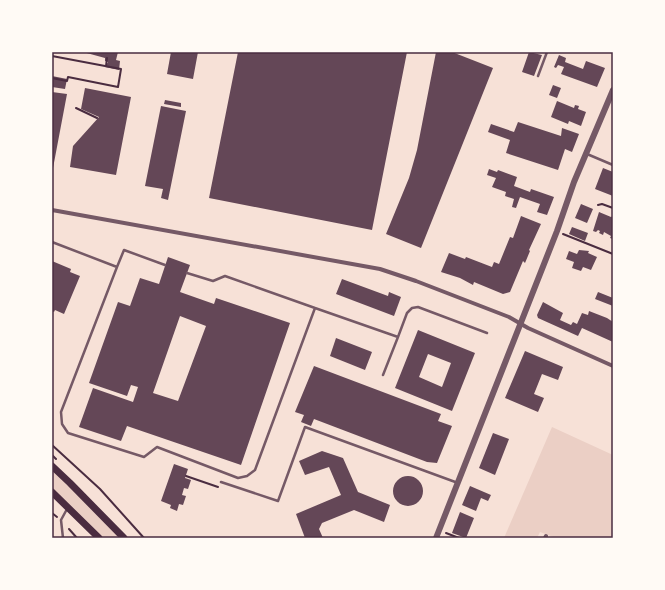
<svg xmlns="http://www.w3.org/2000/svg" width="665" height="590" viewBox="0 0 665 590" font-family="'Golos Text',sans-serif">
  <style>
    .green { fill: #ebcfc5 }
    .building { fill: #644757; fill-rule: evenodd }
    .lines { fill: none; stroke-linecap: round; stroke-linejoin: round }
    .path { stroke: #4a2c40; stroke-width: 2 }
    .service { stroke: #755966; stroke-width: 2.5 }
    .minor { stroke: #755966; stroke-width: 4 }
    .tertiary { stroke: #755966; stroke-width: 6 }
    .secondary { stroke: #4a2c40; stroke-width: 7 }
    .neatline { fill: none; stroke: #4a2c40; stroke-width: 1.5 }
  </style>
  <rect width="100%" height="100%" fill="#f7e1d7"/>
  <path class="green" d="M552,427L613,455V538H556L540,532L537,538H504Z
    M52,466L124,538H99L52,492Z"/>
  <path class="building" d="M83,52H118L116,60L120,61L119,70L105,67L108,62L105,61V58Z
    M171,52H198L193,79L167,74Z
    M238,52H407L372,230L209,198Z
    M436,52H452L493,68L421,248L386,234L409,178L417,150Z
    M529,52L542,55L534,76L522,72Z
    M559,55L566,58L565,62L583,69L586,61L605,68L597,87L561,74L564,67L558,65L556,68L554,67Z
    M52,76L67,79L65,89L52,87Z
    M553,85L561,88L557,98L549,95Z
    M85,88L131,97L116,175L70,167L73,146L99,117L81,109Z
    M52,92L67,94L53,168L52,167Z
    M165,100L181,103V107L164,104Z
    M557,101L574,108L575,105L579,106L578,109L586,112L581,126L569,121L568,124L551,117Z
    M161,106L186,111L168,200L161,198L163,189L145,186Z
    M518,122L561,136L562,128L579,134L572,152L565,149L558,170L506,153L510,140L488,132L491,124L514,132Z
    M603,168L613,172V196L595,189Z
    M489,169L497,172L498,170L517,177L514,186L530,192L531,189L554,197L547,215L537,212L540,204L520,197L516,208L512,207L514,199L505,196L506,192L492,187L496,178L487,175Z
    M581,204L593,209L587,223L575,218Z
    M599,212L611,217L613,216V239L610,238L611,236L604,232L603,235L599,233L600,231L598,230L596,232L593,231Z
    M521,216L541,224L529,250L530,251L525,263L523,261L510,292L503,294L474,282L473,285L460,278L441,272L449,253L465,259L466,257L492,267L494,262L499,264L510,237L513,238Z
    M572,227L588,233L585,241L569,234Z
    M579,250L589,251L588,253L597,257L591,270L583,267L581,271L572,268L574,262L566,259L569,251L577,254Z
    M168,257L190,265L180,292L214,304L216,298L290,323L241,465L127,426L121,441L79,427L93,388L133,402L138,387L131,385L127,396L89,383L118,302L130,306L140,278L159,284ZM180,316L206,326L178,401L153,393Z
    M52,261L71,269L70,272L80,276L64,314L55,310L54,312L52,311Z
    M342,279L388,296L389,292L401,297L394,316L336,294Z
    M598,292L613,298V306L595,299Z
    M543,302L563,313L560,320L571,325L573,322L577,324L582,313L588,315L589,311L607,318L613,322V342L582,328L578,336L538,318L537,315Z
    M418,330L475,353L452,411L395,388ZM428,354L451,363L442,387L419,377Z
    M336,338L372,352L365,370L330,356Z
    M525,351L563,367L558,380L542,374L534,394L544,398L538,412L505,398Z
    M314,366L441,414L438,421L452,426L437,463L427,462L314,419L311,426L301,422L304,415L295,412Z
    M493,433L509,439L495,475L479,468Z
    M322,451L343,458L358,492L390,505L384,522L354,510L322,523L319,529L323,538H305L296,514L341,495L329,467L305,475L299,461Z
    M174,464L188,469L185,478L191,480L188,489L184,488L182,495L186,496L183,505L179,504L177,511L170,508L171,505L161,501Z
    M393 491a15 15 0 1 1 30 0a15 15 0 1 1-30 0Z
    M470,486L491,495L488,501L481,498L476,511L462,505Z
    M460,512L474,518L466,538L452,533Z"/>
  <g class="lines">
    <path class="path" d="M52,56L121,69L118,87L68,77L67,81L52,78
      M106,66L107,58
      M76,108L97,118
      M598,205L602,204L613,208
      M563,234L613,254
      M52,445L100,489L144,538
      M52,455L56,459
      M186,476L218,487
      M52,513L57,517
      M69,529L77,538
      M446,533L459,538"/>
    <path class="service" d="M538,76L547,52
      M587,154L613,165
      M52,242L117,267L61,412L62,424L68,433L144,457L157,447L238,478L247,476L255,470L315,308L398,337L407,313L412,308L418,307L487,333
      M117,267L124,250L165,265
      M187,273L213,281L225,276L315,308
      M383,375L398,337
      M221,482L278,501L305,427L458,483
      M63,538L61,520L67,509"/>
    <path class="minor" d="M52,210L380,269L416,281L509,317L528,328L613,366
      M545,538L546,536"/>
    <path class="tertiary" d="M436,538L557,231L574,182L613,90"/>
    <path class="secondary" d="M52,466L70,483L124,538
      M52,492L99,538"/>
  </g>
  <rect width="665" height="590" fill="none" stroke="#fffaf5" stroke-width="106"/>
  <rect x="53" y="53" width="559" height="484" class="neatline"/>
</svg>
